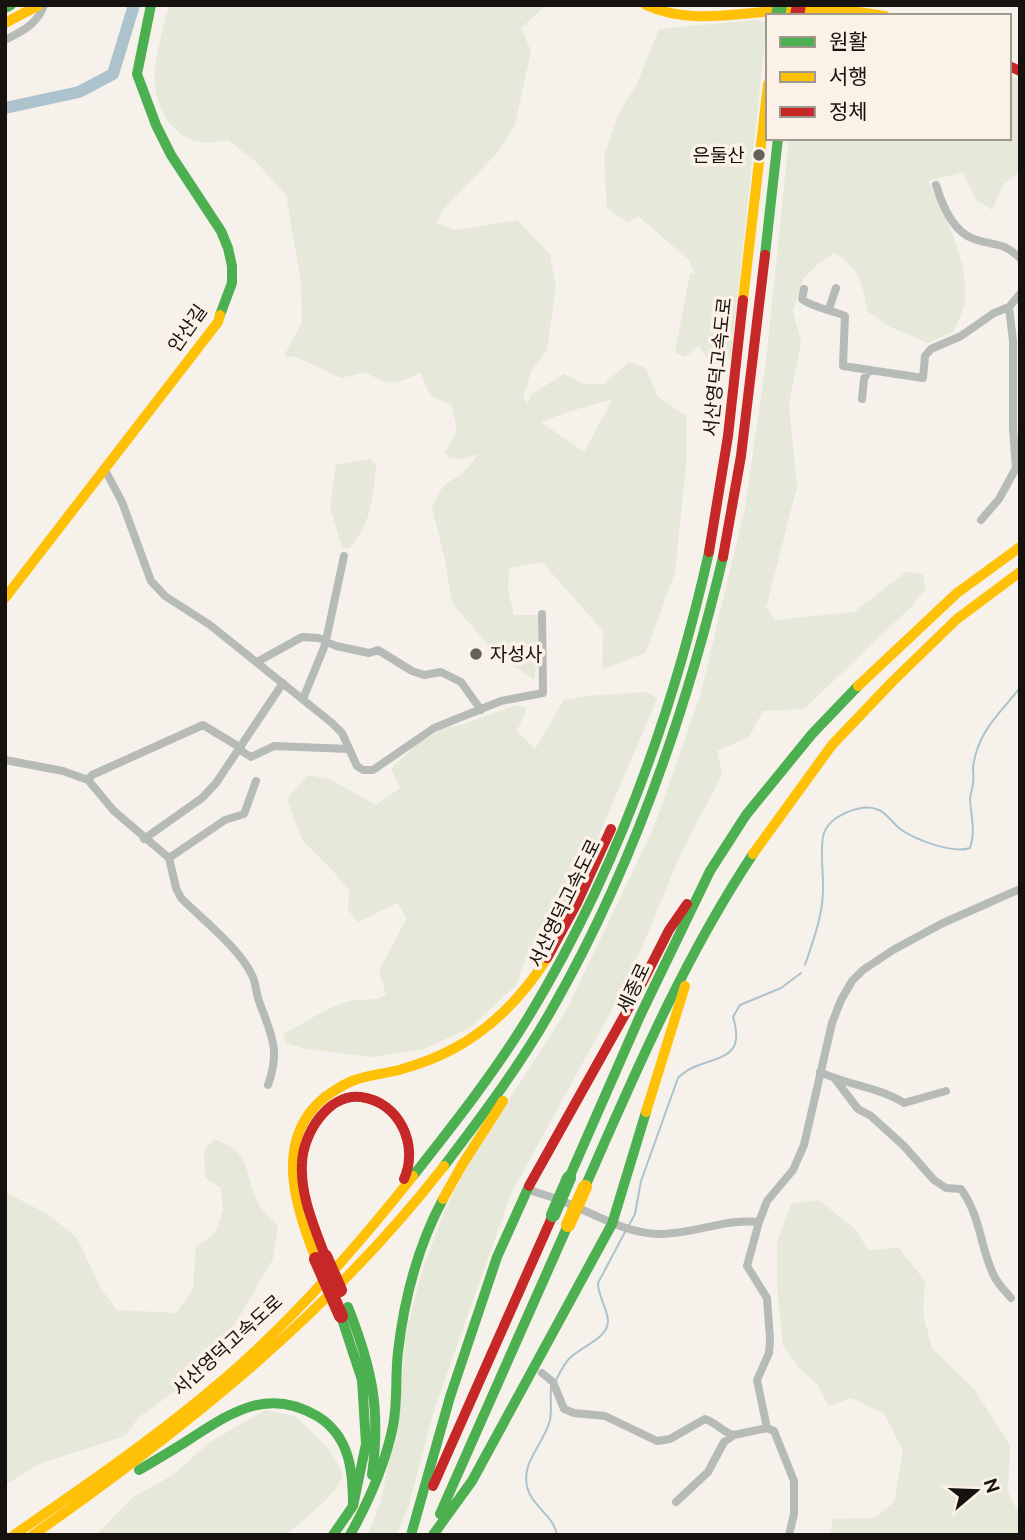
<svg xmlns="http://www.w3.org/2000/svg" width="1025" height="1540" viewBox="0 0 1025 1540" font-family="Ubuntu,'Noto Sans KR',sans-serif">
  <style>
    .green { fill: #e6e8d9; fill-rule: evenodd }
    .lines { fill: none; stroke-linecap: round; stroke-linejoin: round }
    .stream { stroke: #acc3ce; stroke-width: 2 }
    .river { stroke: #acc3ce; stroke-width: 12 }
    .street { stroke: #b7bbb7; stroke-width: 8 }
    .fast { stroke: #4caf50; stroke-width: 10 }
    .slow { stroke: #ffc107; stroke-width: 10 }
    .jam { stroke: #c62828; stroke-width: 10 }
    .fast-bridge { stroke: #4caf50; stroke-width: 14 }
    .slow-bridge { stroke: #ffc107; stroke-width: 14 }
    .jam-bridge { stroke: #c62828; stroke-width: 14 }
    .poi-dot { fill: #64605c; stroke: #fbf1e7; stroke-width: 2.5 }
    .labels { text-anchor: middle; stroke-width: 7; stroke-linejoin: round; paint-order: stroke }
    .poi-label { font-size: 19px; fill: #16120f; stroke: #fbf1e7; text-anchor: end }
    .street-label { font-size: 19px; fill: #16120f; stroke: #fbf1e7 }
  </style>
  <rect width="100%" height="100%" fill="#f6f1eb"/>
  <path class="green" d="M169,5H546L521,28L531,51L515,125L498,152L442,211L437,223L455,230L517,220L550,254L556,287L547,350L531,371L523,397L528,404L531,395L564,374L584,384H604L629,362L646,368L657,396L686,416V466L675,572L646,652L602,670L603,631L542,562L509,568L508,589L514,615H538V660L534,680L493,651L452,603L445,559L432,507L443,486L464,472L479,454L460,459L449,458L445,452L455,436L456,424L451,404C430,397 427,394 421,372C398,384 388,387 366,372L341,378L296,357L284,356L302,322L301,283L286,195L256,162L228,140C219,141 209,144 200,142C175,139 158,111 155,87C152,68 164,24 169,5ZM612,400L584,452L541,422C564,413 587,405 612,400Z
    M756,20L767,23L731,357L713,366L699,346L685,357L675,352L690,274L695,273L688,259L638,216L628,223L607,208L604,157L619,112L636,86L659,29Z
    M1009,77L1020,80V171L1004,184L992,210L976,200L963,172L928,181C946,218 968,259 965,301C964,311 957,322 954,331L928,343L890,327L867,311C863,285 859,266 834,253L818,264L803,279L793,311L801,342L789,405L797,487L766,608L776,620L854,612L906,572L923,574L925,589L914,604L804,709L763,711L749,737L717,751L722,775L680,855L646,938L615,1004L511,1194L435,1407L408,1508L396,1535H368L381,1501L400,1405L406,1332L422,1271L444,1212L470,1160L566,1011L654,827L700,696L745,508L766,362L789,138H1009Z
    M370,459L376,465C373,496 372,523 349,548H342L330,507L336,465Z
    M647,692L657,699L573,896L529,950L516,985L470,1028L424,1049L373,1057L306,1049L286,1043L283,1034C304,1023 326,1008 349,1001C362,998 375,1003 386,994L379,971L407,918L397,903L358,922L348,910L349,891L333,871L302,840L287,799L308,775L332,780L376,805L400,788L391,769L416,745L442,729L464,724L516,705L527,708L517,731L535,749L564,700L586,696Z
    M214,1139C255,1153 243,1175 259,1205C263,1212 272,1219 278,1226L273,1259L211,1365L138,1418L125,1436L39,1464L5,1485V1192L49,1215L77,1238L101,1289L117,1310L176,1313L193,1290L196,1247L216,1232L223,1209L221,1188L205,1177L204,1151Z
    M819,1200L854,1228L869,1251L898,1247L925,1281L923,1314L932,1348L974,1389L1010,1445L1008,1492L1020,1516V1535H830L833,1519L875,1518L894,1502L903,1451L884,1413L851,1398L829,1406L817,1384L800,1369L783,1346L777,1287V1243L791,1204Z
    M265,1410L295,1416L329,1449L343,1474C338,1495 302,1520 286,1535H96L133,1497L173,1475L210,1442Z"/>
  <g class="lines">
    <path class="stream" d="M805,965C813,941 822,918 823,892C824,876 819,848 824,833C830,816 862,802 879,810C886,813 893,823 899,828C913,839 952,854 970,848C976,831 971,817 970,799C970,794 973,789 973,783C974,778 973,772 973,767C978,731 999,714 1020,688
      M629,1225L635,1214L641,1181L678,1078C703,1052 749,1069 733,1017L740,1005L781,988L801,973
      M556,1380C560,1373 563,1366 568,1360C577,1348 607,1340 608,1322C608,1309 598,1297 598,1283L626,1230
      M551,1387C550,1398 552,1410 550,1420C544,1445 519,1463 528,1490C534,1508 554,1516 557,1535"/>
    <path class="river" d="M5,108L79,92L113,74L134,5"/>
    <path class="street" d="M5,40C22,31 37,25 44,5
      M936,185C942,205 953,232 974,239C996,247 1000,240 1020,258
      M804,289L802,299C813,308 832,310 845,316L843,366L923,378L925,356L931,349L961,336L994,313L1009,307L1020,294
      M829,309L836,288
      M862,399L864,379L869,370
      M104,468L122,502L151,581L165,596L210,625L332,723L342,733L357,766L363,770H373L434,728L501,701L543,693L542,614
      M981,520L999,499L1016,468L1013,429V341L1009,307
      M257,662L302,637L319,638L336,646L369,653L378,650L412,671L424,675L441,672L461,682L481,710
      M303,699L325,645L344,556
      M240,750L251,757L274,746L349,749
      M5,760L63,771L88,780L114,811L169,858L176,888L181,898C203,920 238,947 252,975C256,983 256,993 259,1001C271,1035 281,1049 268,1085
      M88,780L92,775L203,725L241,748
      M144,839L202,798L216,783L283,683
      M169,858L225,820L244,814L256,781
      M820,1072C847,1085 879,1087 904,1103L946,1091
      M835,1079L858,1109L871,1116L904,1146L934,1180L946,1188L961,1189C981,1217 980,1247 994,1276C998,1284 1005,1291 1011,1298
      M527,1189C540,1194 554,1197 567,1203C596,1215 626,1233 658,1234C692,1235 725,1218 759,1222L767,1201L793,1170L804,1145L832,1023L841,1000L852,981L863,970L893,950L943,923L1020,889
      M759,1222L747,1266L767,1298L770,1339L769,1353L757,1380L767,1428L774,1431L794,1481V1514L789,1535
      M542,1373L553,1382L564,1409L574,1413L605,1416L657,1441L670,1439L705,1419C717,1423 722,1432 734,1435
      M676,1502L708,1472L724,1442L734,1435L767,1428"/>
    <path class="fast" d="M151,5L137,74L156,125L171,155L221,231L228,248L232,266V283L220,315
      M5,8L11,5
      M765,255L778,138
      M444,1166C482,1116 521,1064 552,1009C632,869 686,713 723,557
      M413,1176C454,1124 495,1072 529,1016C615,874 673,713 709,552
      M569,1178L640,1016L710,871L746,815L812,734L858,686
      M585,1187C635,1073 684,958 753,854
      M348,1307C372,1368 381,1409 372,1475
      M139,1470C156,1460 173,1450 190,1439C232,1412 268,1387 317,1416C350,1436 353,1471 353,1506
      M440,1514L568,1225
      M333,1535L353,1506L366,1444L362,1380L341,1316
      M350,1535C369,1501 385,1465 393,1426C398,1401 395,1377 398,1352C404,1299 418,1246 443,1199
      M411,1535L450,1397L497,1257L529,1186
      M433,1535L472,1481L612,1224L646,1112"/>
    <path class="slow" d="M646,5C687,24 732,14 776,11C812,8 849,9 885,16
      M5,23L39,5
      M743,300L768,84
      M5,598L218,322L220,315
      M858,686L957,593L1020,547
      M753,854L832,745L893,681L957,619L1020,572
      M646,1112L685,986
      M443,1199L462,1165L503,1101
      M316,1259C295,1207 273,1139 325,1097C334,1091 342,1085 352,1081C367,1075 383,1074 399,1070C417,1065 436,1058 453,1049C494,1027 523,996 547,958
      M14,1535C86,1485 158,1436 224,1379C294,1319 356,1248 413,1176
      M33,1535C185,1428 329,1314 444,1166"/>
    <path class="jam" d="M1009,66L1020,71
      M709,552L728,436L743,300
      M723,557L741,456L765,255
      M547,958L577,903L611,829
      M529,1186L637,993L669,930L687,904
      M325,1256C314,1226 300,1195 302,1163C303,1134 328,1093 361,1097C400,1102 419,1146 404,1179
      M433,1486L553,1215"/>
    <path class="fast-bridge" d="M778,16L780,5
      M553,1215L569,1178"/>
    <path class="slow-bridge" d="M568,1225L585,1187"/>
    <path class="jam-bridge" d="M797,16L799,5
      M325,1256L340,1290
      M316,1259L341,1316"/>
  </g>
  <g class="poi-dot">
    <circle cx="759" cy="155" r="7"/>
    <circle cx="476" cy="654" r="7"/>
  </g>
  <g class="labels">
    <g class="poi-label">
      <text x="745" y="162">은둘산</text>
      <text x="490" y="661" text-anchor="start">자성사</text>
    </g>
    <g class="street-label">
      <text transform="translate(187 328) rotate(-55)" y="7">안산길</text>
      <text transform="translate(717 367) rotate(-84)" y="7">서산영덕고속도로</text>
      <text transform="translate(564 903) rotate(-64)" y="7">서산영덕고속도로</text>
      <text transform="translate(633 988) rotate(-65)" y="7">세종로</text>
      <text transform="translate(227 1345) rotate(-42)" y="7">서산영덕고속도로</text>
    </g>
  </g>
  <rect width="1025" height="1540" fill="none" stroke="#16120f" stroke-width="14"/>
  <rect x="766" y="14" width="245" height="126" fill="#fbf1e7" stroke="#9f9891" stroke-width="2"/>
  <rect x="780" y="37" width="35" height="10" fill="#4caf50" stroke="#9f9891" stroke-width="2"/>
  <text x="829" y="49" font-size="21" fill="#16120f">원활</text>
  <rect x="780" y="72" width="35" height="10" fill="#ffc107" stroke="#9f9891" stroke-width="2"/>
  <text x="829" y="84" font-size="21" fill="#16120f">서행</text>
  <rect x="780" y="107" width="35" height="10" fill="#c62828" stroke="#9f9891" stroke-width="2"/>
  <text x="829" y="119" font-size="21" fill="#16120f">정체</text>
  <g transform="translate(976 1491) rotate(71)" stroke="#fbf1e7" stroke-width="5" paint-order="stroke">
  <path d="M0-5L12 26L0 18L-12 26Z" fill="#16120f"/>
  <text y="-10" font-size="19" font-weight="bold" text-anchor="middle" fill="#16120f">N</text>
  </g>
</svg>
